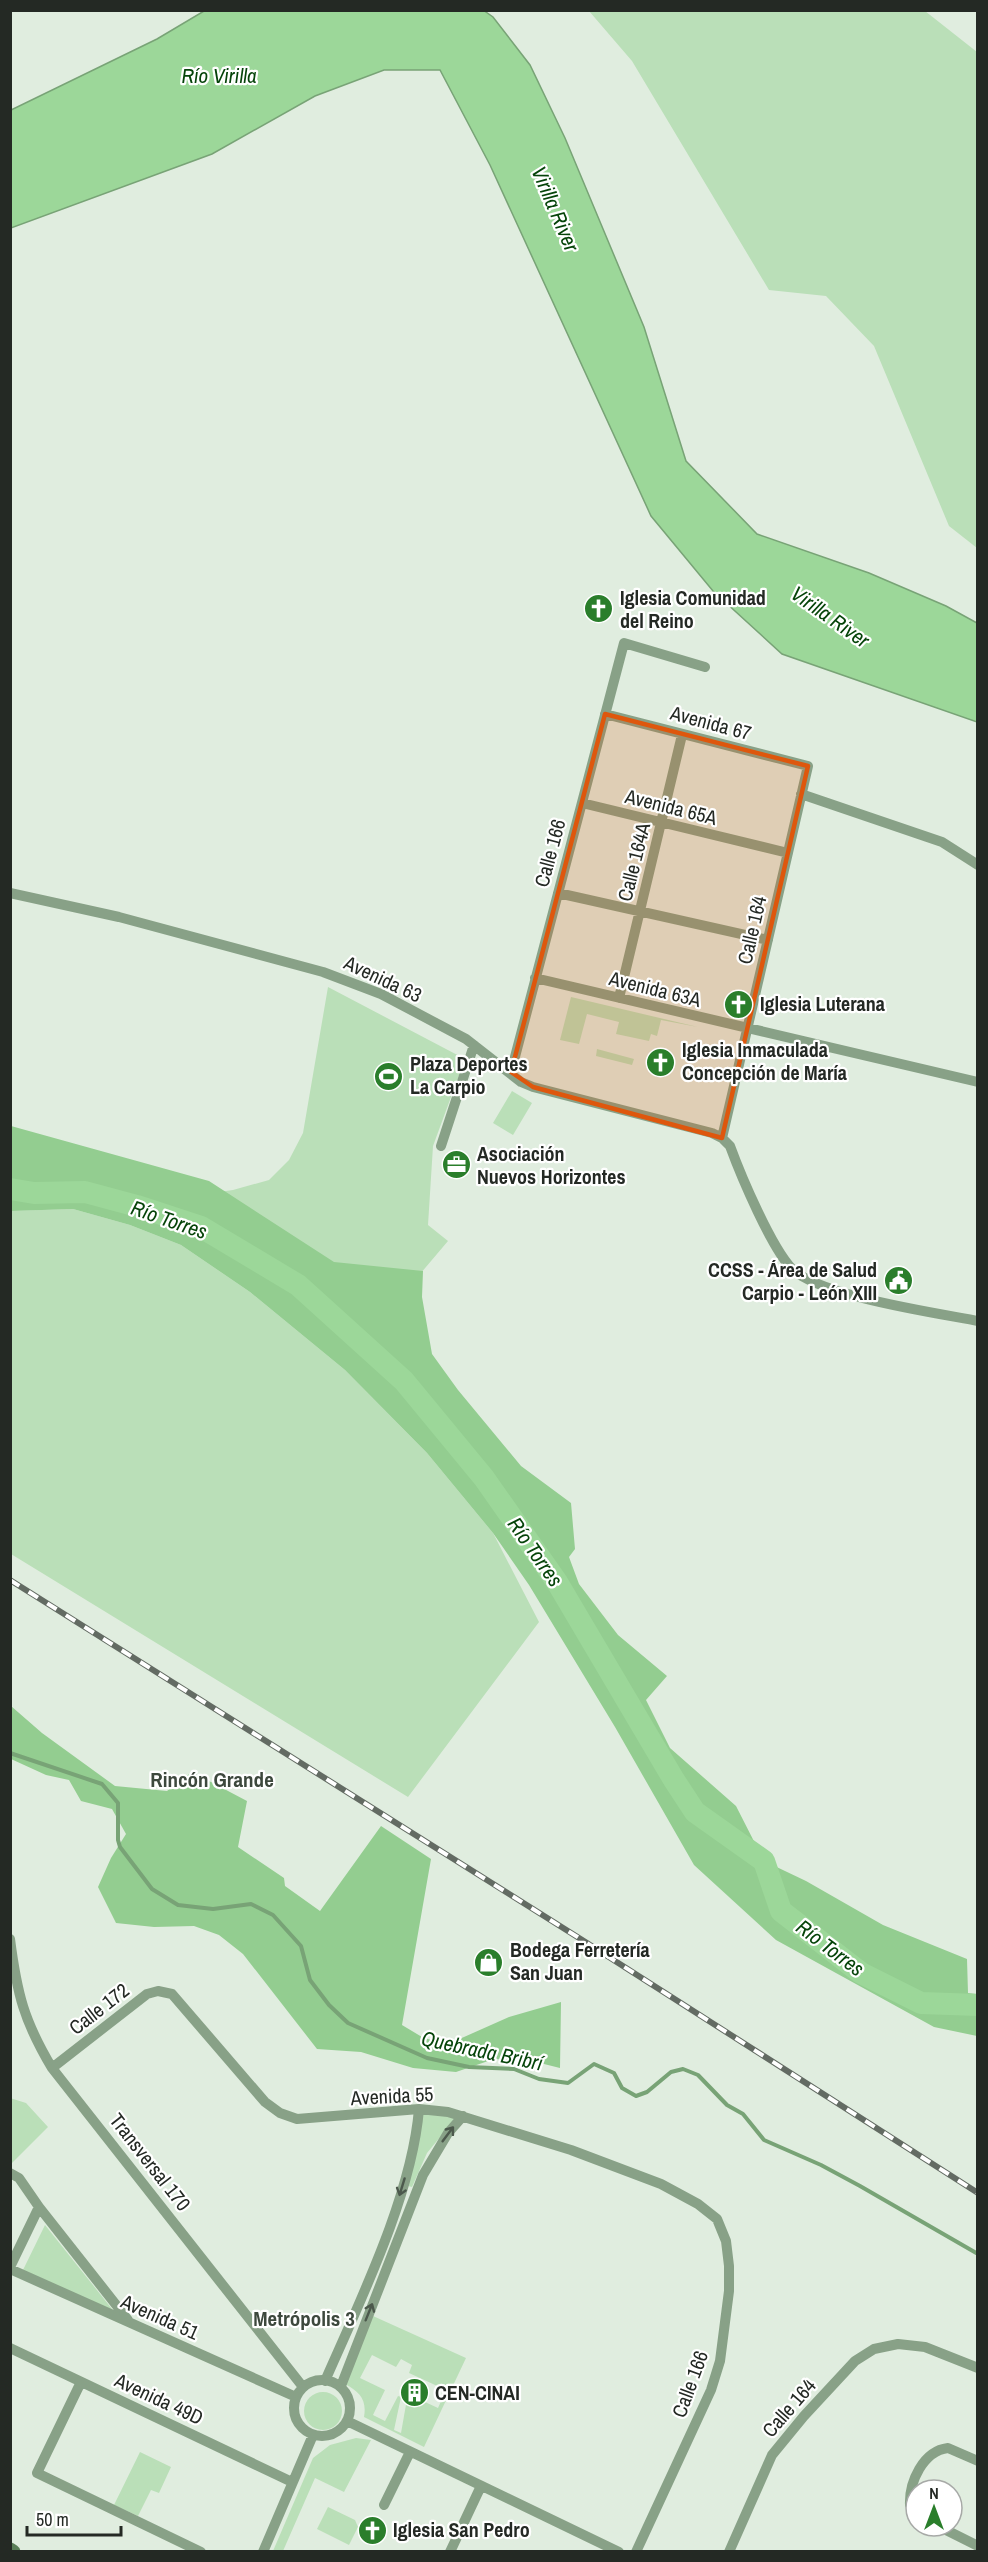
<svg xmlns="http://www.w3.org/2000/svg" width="988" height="2562" viewBox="0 0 988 2562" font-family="'Archivo Narrow',sans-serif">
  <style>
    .green { fill: #badfb8; fill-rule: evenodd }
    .forest { fill: #93cd90 }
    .water { fill: #9cd799; stroke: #78a376; stroke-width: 1.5 }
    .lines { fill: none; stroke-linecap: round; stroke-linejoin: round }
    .stream { stroke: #78a376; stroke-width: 4 }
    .river { stroke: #9cd799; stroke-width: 22 }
    .minor { stroke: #88a187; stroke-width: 10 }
    .secondary { stroke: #5a7e58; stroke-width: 15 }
    .rail-casing { stroke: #636b63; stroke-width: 6 }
    .rail { stroke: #fff; stroke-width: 4; stroke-dasharray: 11; stroke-linecap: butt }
    .oneway { stroke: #4c594c }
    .marked { fill: #de570d; fill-opacity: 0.2; stroke: #de570d; stroke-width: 4.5; stroke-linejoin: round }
    .labels { text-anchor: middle; stroke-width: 4.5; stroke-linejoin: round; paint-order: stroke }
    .poi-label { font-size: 20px; font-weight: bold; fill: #242924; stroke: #fff; text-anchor: start }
    .street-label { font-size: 20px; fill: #242924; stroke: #fff }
    .water-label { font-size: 21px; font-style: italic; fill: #054409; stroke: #fff }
    .neighbourhood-label { font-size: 21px; font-weight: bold; fill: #3d483d; stroke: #fff }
  </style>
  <rect width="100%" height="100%" fill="#e0eddf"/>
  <path class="green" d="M589,11H925L977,52V548L949,526L874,346L826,296L769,290L632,61Z
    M328,987L465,1059L433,1146L428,1225L448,1241L376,1326L205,1194L233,1190L269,1180L289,1160L303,1133Z
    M571,997L698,1027L661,1020L657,1036L651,1034L649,1041L616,1034L619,1022L587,1014L579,1044L560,1040Z
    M597,1049L634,1059L632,1065L596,1056Z
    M512,1091L532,1103L513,1135L493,1123Z
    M73,1209L130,1225L181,1245L250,1292L345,1370L427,1453L493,1533L539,1622L408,1797L11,1554L10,1211Z
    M10,2098L26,2103L48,2127L11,2164Z
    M422,2112L442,2114L455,2119L427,2153L412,2187L408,2186Z
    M45,2225L116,2314L23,2270Z
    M373,2316L466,2358L424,2447L364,2417C367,2400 360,2392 345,2384ZM372,2355L396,2367L401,2359L412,2365L409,2373L446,2390L438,2408L412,2396L410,2400L407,2399L401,2433L394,2430L401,2397L398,2396L385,2421L373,2415L385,2390L360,2378Z
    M304 2411a19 19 0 1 1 38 0a19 19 0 1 1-38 0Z
    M356,2438L371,2440L344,2492L315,2478L283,2551H273L313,2458L330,2445Z
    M140,2452L171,2467L159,2493L151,2490L138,2516L114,2505Z
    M328,2507L355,2520L358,2527L349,2545L317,2529Z"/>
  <path class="forest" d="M11,1126L209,1181L334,1262L423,1271L422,1297L432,1354L458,1390L521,1466L571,1503L575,1549L569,1557L579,1584L618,1635L667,1676L646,1700L670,1748L736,1806L764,1861L806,1881L883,1925L967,1959L968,1993L977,1994V2036L934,2027L776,1940L694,1865L615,1727L529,1585L493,1533L427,1453L345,1370L250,1292L181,1245L130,1225L73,1209L11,1211Z
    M11,1706L42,1733L115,1786L167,1791L192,1772L247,1801L238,1847L284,1878L285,1886L320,1911L381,1826L431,1859L402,2025L422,2037L446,2045L509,2017L561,2002L560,2068L532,2061L494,2059L456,2072L413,2068L361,2052L317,2049L243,1954L219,1935L194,1926L154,1927L116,1923L98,1887L111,1858L126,1834L112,1809L81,1801L69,1780L46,1775L11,1759Z"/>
  <path class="water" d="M204,11L483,10L493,17L530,65L565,138L644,327L686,461L757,534L869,573L946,606L977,623V722L782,654L713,591L651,516L490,165L440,70H384L315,96L212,154L11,228V110L157,39Z"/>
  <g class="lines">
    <path class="stream" d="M10,1753L102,1784L118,1803V1840L120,1847L152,1889L178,1905L213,1909L251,1904L273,1915L301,1946L310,1980L329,2005L348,2023L427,2058L469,2067L514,2069L539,2079L568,2083L594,2064L614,2073L622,2088L636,2096L647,2092L671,2072L683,2069L698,2075L727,2105L743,2114L764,2140L821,2165L860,2186L978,2254"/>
    <path class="river" d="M10,1189L34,1193L85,1192L137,1206L201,1227L298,1285L404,1381L484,1478L557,1582L674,1780L695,1812L764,1861L781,1911L861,1973L921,2003L978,2005"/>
    <path class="minor" d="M605,714L808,766L722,1138
      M801,794L942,842L978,865
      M582,803L788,853
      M10,893L119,917L323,972L381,994L466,1039L521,1082L533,1087L712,1133L722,1138L730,1146C741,1176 771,1247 792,1269C820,1296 936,1313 978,1321
      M558,893L768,940
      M535,978L978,1082
      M619,998L682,735
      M511,1072L624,643L705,667
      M441,1146L474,1045
      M10,1939C17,1994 24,2021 52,2068L303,2387
      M52,2068L147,1994L158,1991L172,1994L265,2102L280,2113L297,2119L419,2109L448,2112L571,2150L661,2184L698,2204L717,2219L726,2241L729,2266V2291L720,2361L711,2390L636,2552
      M10,2173L19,2178L39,2207L128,2320
      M10,2267L39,2207
      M10,2269L296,2397
      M10,2348L292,2482
      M294 2408a28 28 0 1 1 56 0a28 28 0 1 1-56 0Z
      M325,2381C360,2301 412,2195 419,2109
      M81,2382L37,2473L201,2552
      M341,2386L423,2175L448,2133L463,2116
      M347,2421L619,2552
      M384,2505L410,2452
      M916,2512L910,2505C909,2482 923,2451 948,2448L978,2461
      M938,2526L978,2546
      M263,2552L313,2435
      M450,2552L481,2486
      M729,2552L772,2455L804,2416L855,2361L874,2349L898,2344L925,2347L978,2368"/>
    <path class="secondary" d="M10,2550L13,2552"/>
    <defs>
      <path id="rail" d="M10,1580L587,1943L978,2193"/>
    </defs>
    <use href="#rail" class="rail-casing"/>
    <use href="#rail" class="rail"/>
  </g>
  <defs><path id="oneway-shaft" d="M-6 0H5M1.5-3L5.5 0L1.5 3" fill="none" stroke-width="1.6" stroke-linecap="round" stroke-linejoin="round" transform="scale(1.5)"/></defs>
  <g class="oneway">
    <use href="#oneway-shaft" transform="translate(448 2134) rotate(-53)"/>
    <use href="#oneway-shaft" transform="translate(402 2187) rotate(107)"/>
    <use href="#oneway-shaft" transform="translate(369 2312) rotate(-68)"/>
  </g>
  <path class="marked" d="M605,714L808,766L722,1138L533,1087L511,1072Z"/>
  <defs>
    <symbol id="church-disc" viewBox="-11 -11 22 22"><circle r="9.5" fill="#2a7e2b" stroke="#fff"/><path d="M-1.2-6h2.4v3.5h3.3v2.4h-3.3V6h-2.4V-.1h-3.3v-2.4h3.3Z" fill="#fff"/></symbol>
    <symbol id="stadium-disc" viewBox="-11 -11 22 22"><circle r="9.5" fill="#2a7e2b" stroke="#fff"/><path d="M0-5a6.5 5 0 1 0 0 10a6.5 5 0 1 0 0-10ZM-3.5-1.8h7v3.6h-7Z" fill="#fff"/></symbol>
    <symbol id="office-disc" viewBox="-11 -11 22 22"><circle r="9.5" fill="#2a7e2b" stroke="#fff"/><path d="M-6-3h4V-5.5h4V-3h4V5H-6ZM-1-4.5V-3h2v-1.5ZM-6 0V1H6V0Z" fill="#fff"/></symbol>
    <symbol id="civic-disc" viewBox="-11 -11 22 22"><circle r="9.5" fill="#2a7e2b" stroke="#fff"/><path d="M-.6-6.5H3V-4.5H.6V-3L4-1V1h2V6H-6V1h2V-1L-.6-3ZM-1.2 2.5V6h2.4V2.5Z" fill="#fff"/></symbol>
    <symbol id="shop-disc" viewBox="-11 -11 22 22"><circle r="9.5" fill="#2a7e2b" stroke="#fff"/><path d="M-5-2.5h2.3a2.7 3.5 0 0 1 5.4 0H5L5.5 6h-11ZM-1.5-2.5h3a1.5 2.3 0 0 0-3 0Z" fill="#fff"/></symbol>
    <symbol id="building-disc" viewBox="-11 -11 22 22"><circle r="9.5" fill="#2a7e2b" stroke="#fff"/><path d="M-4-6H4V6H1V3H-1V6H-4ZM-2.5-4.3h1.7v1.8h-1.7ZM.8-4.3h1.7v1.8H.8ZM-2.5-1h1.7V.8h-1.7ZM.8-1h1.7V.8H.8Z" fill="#fff"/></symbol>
  </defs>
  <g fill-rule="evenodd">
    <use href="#church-disc" x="582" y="592" width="33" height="33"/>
    <use href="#church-disc" x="722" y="988" width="33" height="33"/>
    <use href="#church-disc" x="644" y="1046" width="33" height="33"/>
    <use href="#stadium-disc" x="372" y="1060" width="33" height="33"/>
    <use href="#office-disc" x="440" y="1148" width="33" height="33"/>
    <use href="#civic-disc" x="882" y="1264" width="33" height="33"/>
    <use href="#shop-disc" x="472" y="1946" width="33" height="33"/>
    <use href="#building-disc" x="398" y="2376" width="33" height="33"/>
    <use href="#church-disc" x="356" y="2514" width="33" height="33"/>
  </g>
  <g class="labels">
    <g class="poi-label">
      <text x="620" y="605">Iglesia Comunidad<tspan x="620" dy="23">del Reino</tspan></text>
      <text x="760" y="1011">Iglesia Luterana</text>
      <text x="682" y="1057">Iglesia Inmaculada<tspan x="682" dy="23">Concepción de María</tspan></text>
      <text x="410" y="1071">Plaza Deportes<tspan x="410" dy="23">La Carpio</tspan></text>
      <text x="477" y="1161">Asociación<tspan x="477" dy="23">Nuevos Horizontes</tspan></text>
      <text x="877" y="1277" text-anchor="end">CCSS - Área de Salud<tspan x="877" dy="23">Carpio - León XIII</tspan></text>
      <text x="510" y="1957">Bodega Ferretería<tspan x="510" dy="23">San Juan</tspan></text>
      <text x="435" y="2400">CEN-CINAI</text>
      <text x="393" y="2537">Iglesia San Pedro</text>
    </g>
    <g class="street-label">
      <text transform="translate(711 723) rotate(15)" y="7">Avenida 67</text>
      <text transform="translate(671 807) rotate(14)" y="7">Avenida 65A</text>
      <text transform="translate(550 853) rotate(-75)" y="7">Calle 166</text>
      <text transform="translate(634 862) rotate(-76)" y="7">Calle 164A</text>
      <text transform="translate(752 930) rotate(-77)" y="7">Calle 164</text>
      <text transform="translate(383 979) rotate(25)" y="7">Avenida 63</text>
      <text transform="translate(655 989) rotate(14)" y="7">Avenida 63A</text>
      <text transform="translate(99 2009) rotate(-38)" y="7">Calle 172</text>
      <text transform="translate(392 2096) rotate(-3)" y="7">Avenida 55</text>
      <text transform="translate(150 2162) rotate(52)" y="7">Transversal 170</text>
      <text transform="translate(160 2317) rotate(24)" y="7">Avenida 51</text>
      <text transform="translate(690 2384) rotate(-70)" y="7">Calle 166</text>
      <text transform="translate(159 2399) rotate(25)" y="7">Avenida 49D</text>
      <text transform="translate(789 2408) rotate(-49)" y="7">Calle 164</text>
    </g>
    <g class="water-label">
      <text x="219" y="83">Río Virilla</text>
      <text transform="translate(555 209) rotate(67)" y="7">Virilla River</text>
      <text transform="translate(830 617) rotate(35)" y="7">Virilla River</text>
      <text transform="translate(169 1220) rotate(19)" y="7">Río Torres</text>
      <text transform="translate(535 1552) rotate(55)" y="7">Río Torres</text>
      <text transform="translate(830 1948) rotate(37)" y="7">Río Torres</text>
      <text transform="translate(482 2051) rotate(12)" y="7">Quebrada Bribrí</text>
    </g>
    <g class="neighbourhood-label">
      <text x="212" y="1787">Rincón Grande</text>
      <text x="304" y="2326">Metrópolis 3</text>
    </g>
  </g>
  <rect width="988" height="2562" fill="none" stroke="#242924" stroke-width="24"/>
  <g transform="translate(934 2508)"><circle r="28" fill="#ffffff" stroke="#a7a9a7" stroke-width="1.5"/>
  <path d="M0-4.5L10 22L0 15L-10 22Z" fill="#2a7e2b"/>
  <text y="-9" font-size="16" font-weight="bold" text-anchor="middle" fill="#242924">N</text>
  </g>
  <path d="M27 2526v9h94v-9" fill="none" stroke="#242924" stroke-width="3"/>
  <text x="36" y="2526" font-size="18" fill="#242924" stroke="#ffffff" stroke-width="4.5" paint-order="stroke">50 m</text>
</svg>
